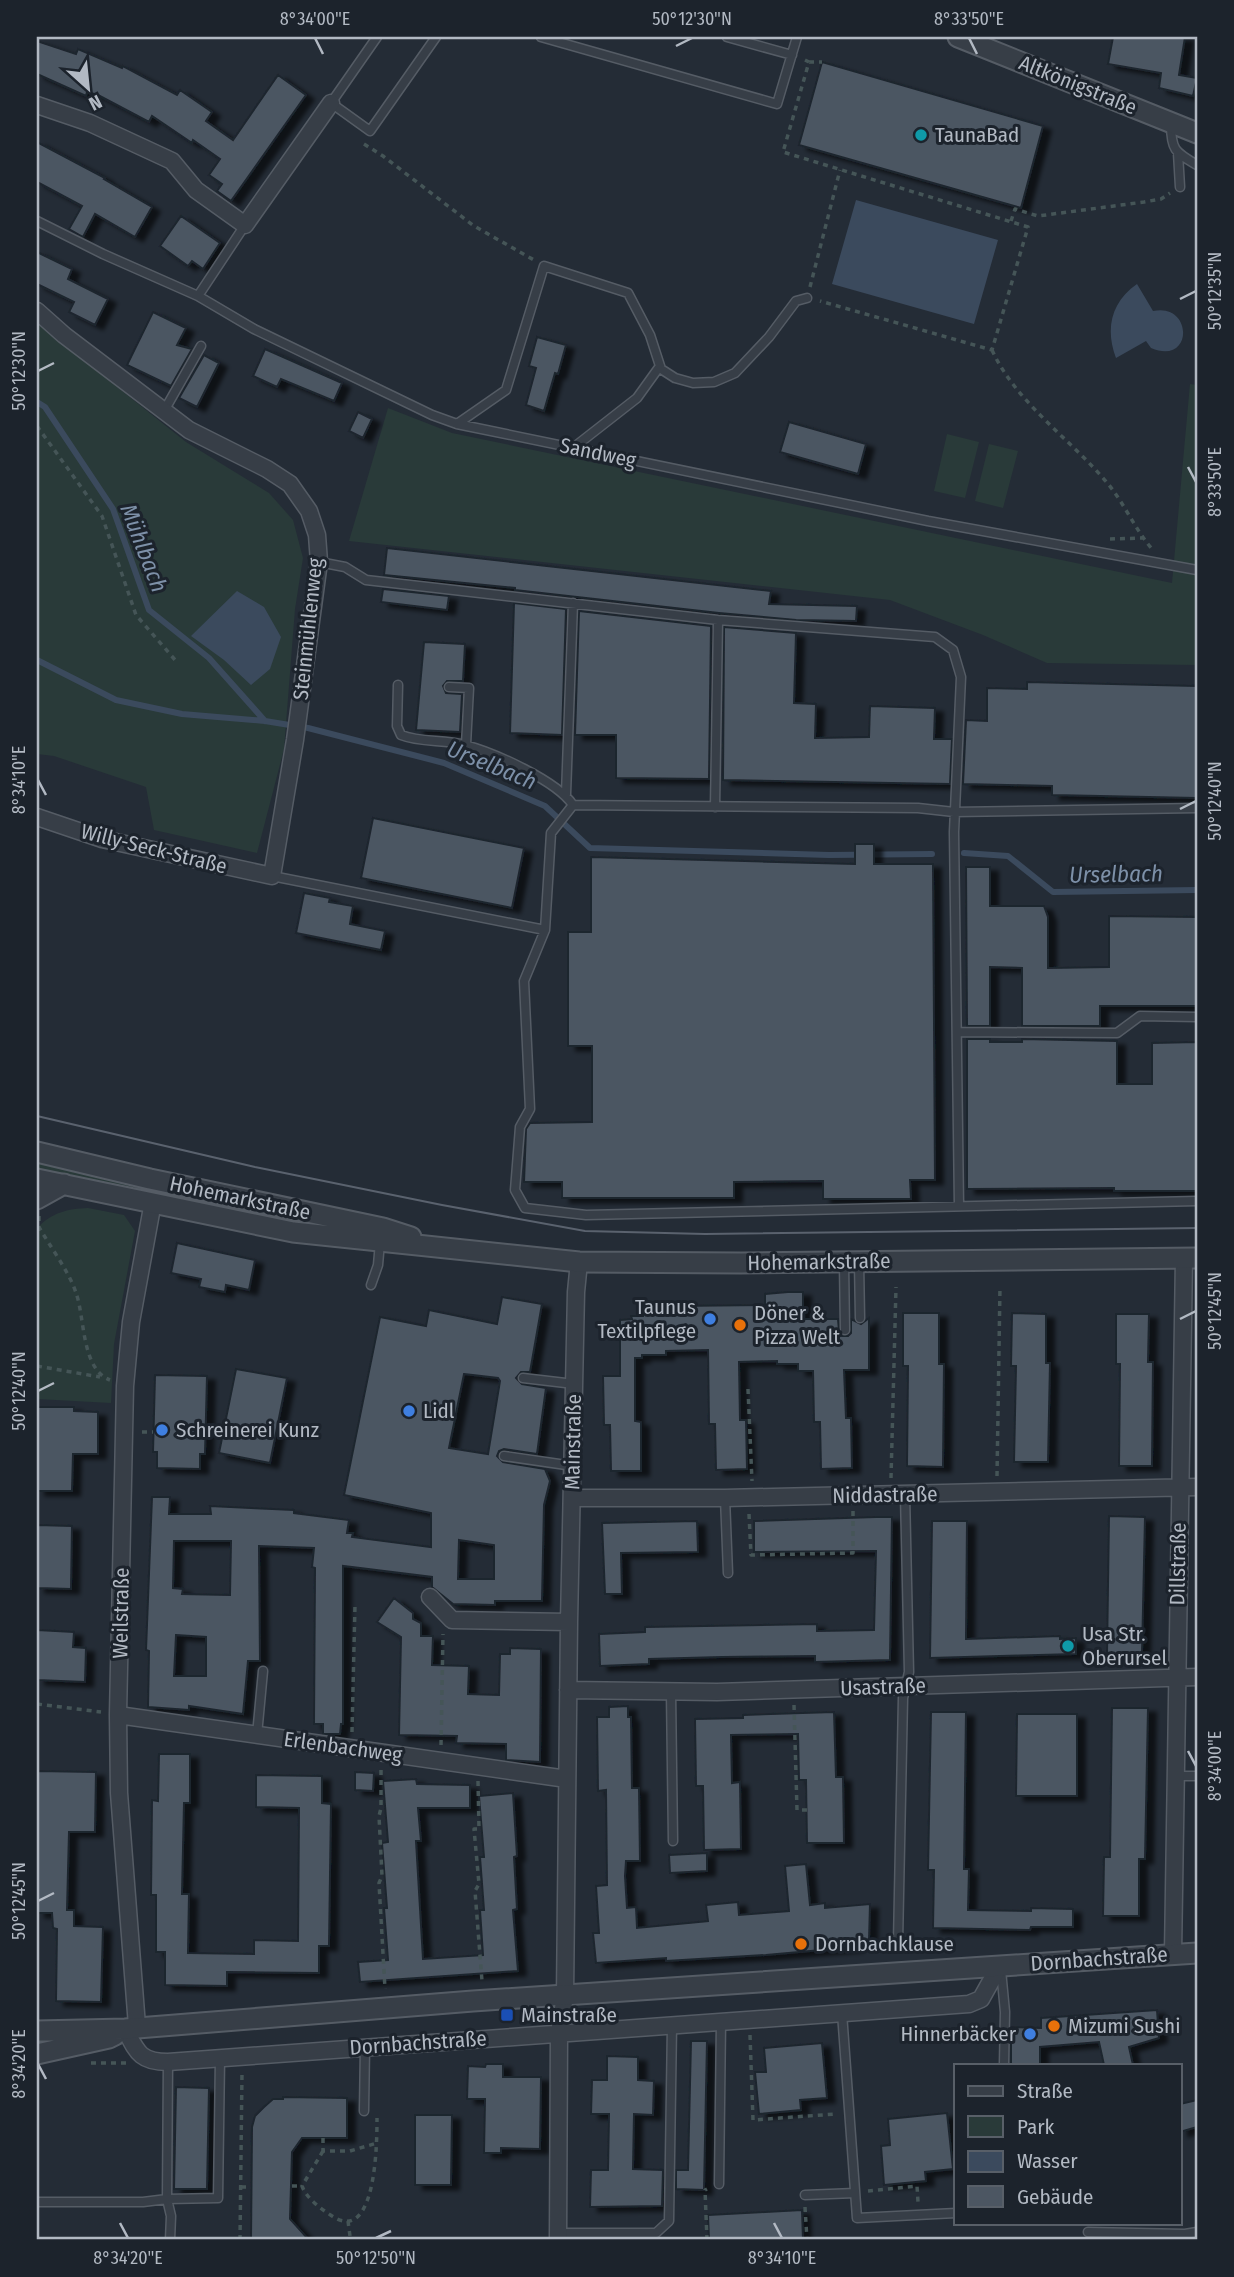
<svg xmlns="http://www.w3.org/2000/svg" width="1234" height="2277" viewBox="0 0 1234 2277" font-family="'Fira Sans Condensed',sans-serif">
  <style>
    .green { fill: #293a39 }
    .water { fill: #3b4a5d }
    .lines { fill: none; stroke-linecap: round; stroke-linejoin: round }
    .stream { stroke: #3b4a5d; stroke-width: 6 }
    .building { fill: #4c5662; stroke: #1e252e; stroke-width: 2; fill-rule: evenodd; filter: url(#shadow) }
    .service-casing { stroke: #555c65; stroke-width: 11 }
    .minor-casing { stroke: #555c65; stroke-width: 19 }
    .tertiary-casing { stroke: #555c65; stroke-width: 23 }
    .path { stroke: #455557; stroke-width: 3.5; stroke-dasharray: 5 5; stroke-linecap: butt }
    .service { stroke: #373e47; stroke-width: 8 }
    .minor { stroke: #373e47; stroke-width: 16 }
    .tertiary { stroke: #373e47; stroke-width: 19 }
    .tram { stroke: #5a626e; stroke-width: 2 }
    .ticks { fill: none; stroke: #b2b9c3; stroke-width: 2.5 }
    .culture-dot { fill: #0f9aa8; stroke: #1c232c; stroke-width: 2.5 }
    .shop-dot { fill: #3f7fe0; stroke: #1c232c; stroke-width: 2.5 }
    .food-dot { fill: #e8710a; stroke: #1c232c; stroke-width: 2.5 }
    .transit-dot { fill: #1a4fb4; stroke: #1c232c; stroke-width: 2.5 }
    .labels { text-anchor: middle; stroke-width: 6; stroke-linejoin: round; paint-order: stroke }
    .street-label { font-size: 21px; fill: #b2b9c3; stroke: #1c232c }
    .poi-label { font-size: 21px; fill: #b2b9c3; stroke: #1c232c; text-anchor: start }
    .water-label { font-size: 23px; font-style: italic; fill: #7d90a8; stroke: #1c232c }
    .neatline { fill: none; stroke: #b2b9c3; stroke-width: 2.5 }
    .ticks-label { font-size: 18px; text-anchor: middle; fill: #b2b9c3 }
  </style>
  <defs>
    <filter id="shadow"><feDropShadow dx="8" dy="4.5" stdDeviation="2" flood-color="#0009"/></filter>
  </defs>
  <rect width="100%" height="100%" fill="#242c36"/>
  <path class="green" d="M37,323L186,442L269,493L293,520L303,558L295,609L284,749L257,853L154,830L146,787L54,756L37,754Z
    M1190,384L1197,385V665L1047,663L983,635L890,600L349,541L388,408L452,433L1172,583Z
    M947,434L979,442L965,498L934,491Z
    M989,444L1018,451L1003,508L975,501Z
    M37,1163L206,1199L208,1202L206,1205L37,1170Z
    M88,1208L124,1215L135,1231L114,1344L111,1403L37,1399V1228C53,1212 67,1209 88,1208Z"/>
  <path class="water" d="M856,200L998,240L974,324L832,284Z
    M1137,284L1153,311C1193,302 1194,366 1151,348L1146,341L1116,358C1105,329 1111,302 1137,284Z
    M237,591L264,607L281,637L270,669L251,685L224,660L191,636Z"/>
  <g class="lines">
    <path class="stream" d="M37,402L45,407L113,509L149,610L209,658L265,721
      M37,660L116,700L182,714L265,721L308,728L444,763L545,806L590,848L829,855L932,854
      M964,853L1008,856L1053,892L1197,890"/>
  </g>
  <path class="building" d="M1113,37H1185L1179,75L1197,78L1193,96L1159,88L1161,73L1108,64Z
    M37,41L76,54L78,49L122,68L123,66L177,95L180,90L212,112L206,121L233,140L278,75L306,95L231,201L217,191L222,184L209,175L220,159L193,140L192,143L152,116L149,122L98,95L87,92L86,96L37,74Z
    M822,62L1043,126L1021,208L799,145Z
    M37,142L105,178L104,179L152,207L135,237L95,214L83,237L69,229L82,206L37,182Z
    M181,216L220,243L203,269L192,261L188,266L160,246Z
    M37,252L72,269L68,279L108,299L95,325L69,312L74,302L37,284Z
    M153,312L186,328L177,345L192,349L171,386L127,365Z
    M537,337L566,345L558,374L555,373L544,411L526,405L536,368L529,366Z
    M265,349L342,383L334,401L281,379L277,387L253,376Z
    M204,355L219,363L197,407L179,398Z
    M358,412L372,419L363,438L349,431Z
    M789,422L866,444L858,474L780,452Z
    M387,548L771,591L769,604L857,606L856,621L796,620L719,613L515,590V588L384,575Z
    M383,589L449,596L447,610L381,602Z
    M514,603L566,609L562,735L510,733Z
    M579,611L711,626L709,779L616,778V735H575Z
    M724,627L796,633L794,703L816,704L815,738L869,737L870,706L935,708L934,739H952L950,784L723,780Z
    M424,642L465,644L463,681H447L443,686L446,693L462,694L460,732L416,730Z
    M1027,682L1197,686V798L1052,795V786L963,784L966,720L987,721V688L1027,689Z
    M373,818L524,848L512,908L361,878Z
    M855,844H874V864H933L935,1180H910L911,1199H823V1181L734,1182V1198H562V1182H524L526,1129L530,1123L592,1122V1046H568V932H591V857L855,864Z
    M966,867H990V906H1044L1048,917V968L1109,967V916L1197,917V1006H1100V1026H1022V968L990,967V1026H967Z
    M304,893L330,898L329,902L353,906L350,924L385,931L381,950L296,933Z
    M967,1039H990V1042H1022V1039L1117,1041V1084H1152V1043L1197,1042V1191H1114V1188L967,1189Z
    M177,1243L255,1260L249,1290L226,1285L225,1292L199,1287L201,1279L171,1273Z
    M788,1292H803V1319H838L839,1331L842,1336H848L851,1333V1319L861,1324L869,1318V1370H844L846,1418H851L852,1468L821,1469L820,1422H814L813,1371H798V1364H777V1361L739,1362L740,1420H746L747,1469L716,1470L715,1424H709L708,1350L666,1351V1355H642V1358H635V1421L641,1422V1471H611L610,1425H604L603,1376H620V1320L632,1319L631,1316H643V1311H673V1306L765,1305V1294Z
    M502,1297L542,1304L530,1372H521L516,1378L522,1384L546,1388L537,1454L504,1449L499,1451L497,1456L503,1462L545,1469L550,1481L544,1505L542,1601H495V1605L453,1604L432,1587V1577L343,1566V1724H341L340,1734H323V1724H314L315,1568L312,1567L314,1548L259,1546L260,1661H248L243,1714L189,1706V1710L148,1707L149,1651L146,1650L152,1497H170L169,1514H211L210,1506L294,1510V1513L349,1520L347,1533H353L352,1537L431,1547V1513L344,1495L380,1317L426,1326L429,1310L497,1324ZM464,1374L498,1378L500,1381L488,1454L449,1448ZM459,1540L494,1545V1579H458ZM174,1541H231L230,1595L182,1594L183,1589L173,1588ZM176,1635L206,1637V1676H174Z
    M903,1313H939V1364H944L943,1467L907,1466L908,1366H903Z
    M1012,1313L1046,1314V1363H1050L1048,1462H1014L1016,1366H1011Z
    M1116,1314H1149L1148,1362H1153L1152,1466H1119L1120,1364H1116Z
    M236,1369L287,1378L270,1463L219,1453Z
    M155,1375L207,1376L205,1454H200V1469L157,1468V1452H153Z
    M37,1407H74V1411L98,1412V1454H73L72,1491H37Z
    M1109,1516L1145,1517L1142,1654H1107Z
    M876,1517H892L890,1660L815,1662V1656L722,1657L649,1659V1664L600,1666L599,1634L645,1632V1627L817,1624V1631L874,1630L876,1551L754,1552V1521Z
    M697,1521L698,1552L621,1553L622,1594H605L602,1523Z
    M932,1521H967L966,1639L1060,1636V1639L1076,1638V1654L930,1658Z
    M37,1525L72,1526L71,1589L37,1588Z
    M394,1598L413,1613V1619L421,1623V1636H433L432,1665L469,1666L468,1694L499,1695L500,1654H510V1648L541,1649L540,1762L506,1760V1744L456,1743L457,1736L399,1735L401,1637L377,1622Z
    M37,1630L74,1632L73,1647L86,1648L85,1682L37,1680Z
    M628,1706V1717H631L632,1788H639L640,1861H626L625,1876L627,1908L636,1907L637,1928L708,1921L706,1905L738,1902L739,1915L789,1911L785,1866L806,1864L810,1905L825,1903V1908L870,1904L869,1941L854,1942L855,1947L766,1955L666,1961V1958L596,1963L593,1933H599L596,1886L607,1885L606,1790L598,1791L597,1717H609V1707Z
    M1112,1708H1148L1145,1859H1139V1916H1103L1104,1857H1110Z
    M834,1712L836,1777H843L844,1843H807L806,1780H799L798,1734L731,1735L732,1783L740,1782L741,1849L704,1850L703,1786H696L695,1719L743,1718V1715Z
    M931,1712H966L964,1869H969L968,1910L1031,1911V1908L1073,1909V1927H1031L1030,1930L933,1928L934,1870H928Z
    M1017,1714H1077V1796H1016Z
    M159,1754H190V1803H184L182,1894H189L188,1953L254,1954V1940L298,1941L299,1808L256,1807V1775L322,1776V1803L331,1804L329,1946H319V1973L227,1972V1986L165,1985V1952H156V1895H151L152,1800L158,1801Z
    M37,1771L96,1772L95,1832H69L67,1910H74V1926L103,1927L101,2002L56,2001L57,1929L53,1928L52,1913H37Z
    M355,1772L374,1773L373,1791L355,1790Z
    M416,1779L417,1784L470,1785V1808H418L421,1841H416L423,1959L483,1955L480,1910H484L480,1857H484L479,1796L513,1793L517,1856L514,1857L517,1909L513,1910L518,1971L360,1982L358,1962L388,1960L384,1908H387L382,1843L388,1842L383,1781Z
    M707,1853V1871L670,1873L669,1855Z
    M1157,2010L1159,2038L1129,2047L1133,2065H1104L1099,2042L1040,2047V2065H1011V2027L1041,2028V2018Z
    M691,2041H707L704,2190L676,2189V2170H688Z
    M822,2043L827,2098L800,2100L801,2110L759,2114L755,2072H766L764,2048Z
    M607,2056L638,2057V2080L654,2081L653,2115L634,2114L633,2169L663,2170L662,2206L590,2207L591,2170H608L609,2114H591L592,2080H607Z
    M486,2064H503V2077H541L540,2149L501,2148V2153H484L485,2099H467L468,2066L485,2067Z
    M176,2087L209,2088L207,2189H174Z
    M283,2097L347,2098V2138H302L292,2152L290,2219L309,2240H251L252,2127L255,2116L264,2107L273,2099H283Z
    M1197,2100V2127L1180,2132V2104Z
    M947,2113L953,2169L925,2172L926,2181L884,2185L881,2146L890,2145L888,2119Z
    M415,2115H452L451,2185H415Z
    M802,2210L803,2240H709L708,2215Z"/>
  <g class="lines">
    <defs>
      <path id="service" d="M377,37L331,103L370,131L436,37
        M541,37L777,104L797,37
        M727,37L792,55
        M1171,124C1171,150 1175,152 1197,165
        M1178,153L1180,187
        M37,221L103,254L198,296L254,329L432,415L457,424L928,521L1197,570
        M198,296L245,225
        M164,411L201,346
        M457,424L506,390L544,266L628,293L650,335L661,369L675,378L693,383L714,382L735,373L769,337L796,301L807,298
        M573,448L637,398L660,366
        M319,562L345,567L366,580L718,620L935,637L953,650L961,677L954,832L959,1206
        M398,685L397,726L401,735C421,743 444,739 465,745C495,753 557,781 573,805L918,808L954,812L1197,808
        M449,687L469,688L466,745
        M566,794L573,603
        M715,807L718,620
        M272,876L545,930L524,981L530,1109L520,1127L515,1190L525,1208L586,1215L1197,1201
        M545,930L551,833L573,805
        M958,1032L1117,1033L1140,1016L1197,1017
        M859,1262L860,1318
        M844,1263L845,1330
        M371,1285L378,1265L380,1242
        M523,1378L574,1384
        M504,1456L573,1466
        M725,1498L728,1573
        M671,1692L673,1841
        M257,1735L263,1671
        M1176,1776H1197
        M898,1943L903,1698L909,1672L905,1494
        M1001,1970L1005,2012L1004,2065
        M842,2013L857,2218L956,2213
        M364,2111L365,2047
        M719,2184L721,2021
        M805,2195L855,2193
        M37,2202H143L167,2199L168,2062
        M1088,2232L1185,2234L1197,2232
        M558,2233H656L669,2221L672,2025
        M170,2240L171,2216L167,2199L218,2198L220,2058"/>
      <path id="minor" d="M37,105L90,123L172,161L196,190L245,225L331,103
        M37,311L64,335L189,430L267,469L290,484L309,511L317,535L319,562L295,740L272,876L102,839L37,817
        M573,1498H725L1197,1487
        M430,1597L452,1620L569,1622
        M568,1690L717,1692L1197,1677
        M118,1715L567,1779
        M1173,1954L1184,1258
        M137,2026L119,1793L118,1715L125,1386L131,1322L153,1202
        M125,2029C137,2052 140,2062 168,2062L969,2004L981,1999L1000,1965
        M558,2240L559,2033L565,1996L569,1622L576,1292L579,1262"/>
      <path id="tertiary" d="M958,37L1197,133
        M37,1152L150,1179L383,1228L411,1237
        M37,1179L293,1232L579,1262L741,1263L1197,1258
        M37,1199L64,1184
        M37,2031L125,2029L473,2001L1197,1953
        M37,2054L109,2038L115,2035"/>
    </defs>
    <use href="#service" class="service-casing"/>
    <use href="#minor" class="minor-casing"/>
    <use href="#tertiary" class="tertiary-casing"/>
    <path class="path" d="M805,60L809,62L783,152L1028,227L992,350L820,301
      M809,62H822
      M364,144L383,156L474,226L534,260
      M1011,221L1015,209L1038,216L1144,202L1161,199L1170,193
      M810,287L840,170
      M992,350C1016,403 1072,440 1109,485C1125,505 1135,529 1152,549
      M37,426L102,516L136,615L176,661
      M1110,539L1143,538
      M39,1216V1227C49,1245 70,1273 76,1293C85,1317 81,1369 110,1380
      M37,1366L100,1377
      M748,1389L752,1481
      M142,1432H153
      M997,1476L1000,1286
      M891,1478L896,1287
      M749,1514L751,1555L853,1553V1511
      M37,1704L101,1712
      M794,1705L797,1810H807
      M352,1732L355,1605
      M441,1745L443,1634
      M381,1770V1808L379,1816L382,1876L379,1883L385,1989
      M478,1781L479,1829H474L479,1884L475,1891L482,1981
      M750,2035L753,2120L835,2114
      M91,2063H126
      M323,2138V2151H350L377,2143
      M323,2151L302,2186C307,2199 320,2208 332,2216C377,2246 377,2139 377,2118
      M292,2186H302
      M241,2187H251
      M868,2191L917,2186L918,2202
      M805,2207L807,2240
      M348,2221L350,2236
      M240,2240L242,2072
      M707,2240L705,2190L707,2189"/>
    <use href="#service" class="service"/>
    <use href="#minor" class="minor"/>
    <use href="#tertiary" class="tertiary"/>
    <path class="tram" d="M37,1116L255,1167L442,1205L585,1231L705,1234L1197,1228"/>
  </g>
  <path class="ticks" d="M315,38L323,54M969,38L977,54M676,46L692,38M1180,299L1196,291M38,371L54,363M1188,467L1196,482M38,780L46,795M1180,809L1196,801M1180,1319L1196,1311M38,1391L54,1383M1188,1751L1196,1766M38,1901L54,1893M38,2064L46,2079M120,2223L128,2238M774,2223L782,2238M376,2238L391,2231"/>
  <g class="culture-dot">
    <circle cx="921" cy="135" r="7"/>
    <circle cx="1068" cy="1646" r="7"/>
  </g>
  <g class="shop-dot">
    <circle cx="710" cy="1319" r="7"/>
    <circle cx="409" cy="1411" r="7"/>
    <circle cx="162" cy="1430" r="7"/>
    <circle cx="1030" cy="2034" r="7"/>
  </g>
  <g class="food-dot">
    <circle cx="740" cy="1325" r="7"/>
    <circle cx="801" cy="1944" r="7"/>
    <circle cx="1054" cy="2026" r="7"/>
  </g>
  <rect class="transit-dot" x="500" y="2008" width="14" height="14" rx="3.5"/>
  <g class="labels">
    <g class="street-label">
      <text transform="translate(1078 85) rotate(22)" y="7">Altkönigstraße</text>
      <text transform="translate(598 453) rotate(12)" y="7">Sandweg</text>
      <text transform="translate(308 629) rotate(-84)" y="7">Steinmühlenweg</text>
      <text transform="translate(154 849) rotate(14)" y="7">Willy-Seck-Straße</text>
      <text transform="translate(240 1198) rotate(12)" y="7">Hohemarkstraße</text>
      <text transform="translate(819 1262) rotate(-1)" y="7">Hohemarkstraße</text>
      <text transform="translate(573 1442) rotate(-89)" y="7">Mainstraße</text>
      <text transform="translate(885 1495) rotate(-1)" y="7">Niddastraße</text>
      <text transform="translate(1178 1564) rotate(-89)" y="7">Dillstraße</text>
      <text transform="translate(121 1613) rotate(-89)" y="7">Weilstraße</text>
      <text transform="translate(883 1687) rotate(-2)" y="7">Usastraße</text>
      <text transform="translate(343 1747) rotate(8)" y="7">Erlenbachweg</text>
      <text transform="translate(1099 1959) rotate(-4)" y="7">Dornbachstraße</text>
      <text transform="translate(418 2043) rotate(-4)" y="7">Dornbachstraße</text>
    </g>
    <g class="poi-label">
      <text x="935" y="142">TaunaBad</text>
      <text x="696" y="1314" text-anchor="end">Taunus<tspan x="696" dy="24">Textilpflege</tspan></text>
      <text x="754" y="1320">Döner &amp;<tspan x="754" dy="24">Pizza Welt</tspan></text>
      <text x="423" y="1418">Lidl</text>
      <text x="176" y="1437">Schreinerei Kunz</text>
      <text x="1082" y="1641">Usa Str.<tspan x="1082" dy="24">Oberursel</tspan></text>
      <text x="815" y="1951">Dornbachklause</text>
      <text x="521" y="2022">Mainstraße</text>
      <text x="1068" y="2033">Mizumi Sushi</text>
      <text x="1016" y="2041" text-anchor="end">Hinnerbäcker</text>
    </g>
    <g class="water-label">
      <text transform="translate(144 548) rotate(69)" y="8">Mühlbach</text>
      <text transform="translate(492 765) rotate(22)" y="8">Urselbach</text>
      <text transform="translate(1116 874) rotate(-1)" y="8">Urselbach</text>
    </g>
  </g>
  <rect width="1234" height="2277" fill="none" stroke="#1c232c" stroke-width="77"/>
  <rect x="954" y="2064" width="228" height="161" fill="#1c232c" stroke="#585f68" stroke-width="2"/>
  <rect x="968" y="2086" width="35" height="10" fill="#373e47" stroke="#585f68" stroke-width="2"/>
  <text x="1017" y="2098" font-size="21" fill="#b2b9c3">Straße</text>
  <rect x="968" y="2116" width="35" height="21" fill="#293a39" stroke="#585f68" stroke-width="2"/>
  <text x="1017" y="2134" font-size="21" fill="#b2b9c3">Park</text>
  <rect x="968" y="2151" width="35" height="21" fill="#3b4a5d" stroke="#585f68" stroke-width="2"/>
  <text x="1017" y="2168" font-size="21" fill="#b2b9c3">Wasser</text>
  <rect x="968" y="2186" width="35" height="21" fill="#4c5662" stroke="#585f68" stroke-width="2"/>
  <text x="1017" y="2204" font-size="21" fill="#b2b9c3">Gebäude</text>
  <g transform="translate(88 88) rotate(153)" stroke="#1c232c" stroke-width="5" paint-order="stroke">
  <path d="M0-5L12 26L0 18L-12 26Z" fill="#b2b9c3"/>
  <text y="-10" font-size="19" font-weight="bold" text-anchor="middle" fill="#b2b9c3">N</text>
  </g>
  <rect x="38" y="38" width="1158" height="2200" class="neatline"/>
  <g class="ticks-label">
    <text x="315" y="25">8°34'00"E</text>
    <text x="692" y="25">50°12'30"N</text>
    <text x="969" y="25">8°33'50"E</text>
    <text transform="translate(1215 291) rotate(-90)" y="6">50°12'35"N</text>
    <text transform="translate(19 371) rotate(-90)" y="6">50°12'30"N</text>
    <text transform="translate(1215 482) rotate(-90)" y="6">8°33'50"E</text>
    <text transform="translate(19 780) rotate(-90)" y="6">8°34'10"E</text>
    <text transform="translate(1215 801) rotate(-90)" y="6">50°12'40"N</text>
    <text transform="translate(1215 1311) rotate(-90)" y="6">50°12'45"N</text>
    <text transform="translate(19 1391) rotate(-90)" y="6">50°12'40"N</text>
    <text transform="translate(1215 1766) rotate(-90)" y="6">8°34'00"E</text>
    <text transform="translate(19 1901) rotate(-90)" y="6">50°12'45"N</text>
    <text transform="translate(19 2064) rotate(-90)" y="6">8°34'20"E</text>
    <text x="128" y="2264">8°34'20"E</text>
    <text x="376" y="2264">50°12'50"N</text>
    <text x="782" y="2264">8°34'10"E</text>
  </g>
</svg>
